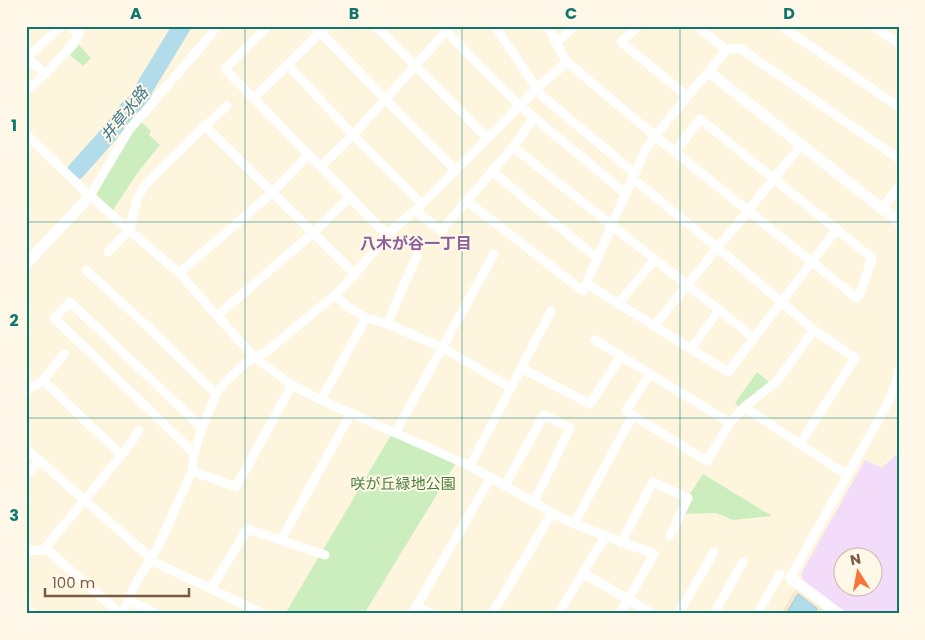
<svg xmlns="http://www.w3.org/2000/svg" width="925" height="640" viewBox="0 0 925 640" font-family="Poppins,'Noto Sans JP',sans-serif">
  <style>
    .residential { fill: #f7e8cd }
    .education { fill: #f2dcfa; fill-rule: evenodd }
    .green { fill: #ccedbd }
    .water { fill: #b2dcea; stroke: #97cbdc }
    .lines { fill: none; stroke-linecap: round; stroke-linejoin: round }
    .river { stroke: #b2dcea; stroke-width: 18 }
    .minor { stroke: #fff; stroke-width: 9 }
    .tertiary { stroke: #fff; stroke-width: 11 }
    .grid { fill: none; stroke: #0f766e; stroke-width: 1; stroke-opacity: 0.55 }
    .labels { text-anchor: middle; stroke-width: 4; stroke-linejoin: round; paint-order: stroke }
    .park-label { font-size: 15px; fill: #497f3b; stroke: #fff8e8 }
    .water-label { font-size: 16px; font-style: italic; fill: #3c788d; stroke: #fff8e8 }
    .neighbourhood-label { font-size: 16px; font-weight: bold; fill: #8d5f9c; stroke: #fff8e8 }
    .neatline { fill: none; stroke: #0f766e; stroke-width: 2 }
    .grid-label { font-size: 16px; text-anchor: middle; font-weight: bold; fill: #0f766e }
  </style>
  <rect width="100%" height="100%" fill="#fef5df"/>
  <path class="residential" d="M796,588L831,614H781Z"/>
  <path class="education" d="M899,452V614H847L802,579V572L865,460L882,468ZM842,558H872V588H842Z"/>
  <path class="green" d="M79,45L91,58L83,66L70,55Z
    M141,122L151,131L149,135L160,145L138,172L113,210L95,193L130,135Z
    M757,372L769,382L739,407L735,403Z
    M391,435L456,463L364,614H285Z
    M703,474L772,516L733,520L716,513L684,514L689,495Z"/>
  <path class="water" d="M798,594L817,609L814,614H786Z"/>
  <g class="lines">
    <path class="river" d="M76,171L109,134L129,108L140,99L145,87L182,26"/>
    <path class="minor" d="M71,26L79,35
      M268,26L225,69L387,235
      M314,26L456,171
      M376,26L487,138
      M441,26L520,106L625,193
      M495,26L541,95L633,172
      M547,26L567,62L655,136L857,298L860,294L872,258L700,119L675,152
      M638,26L621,42L687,96
      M697,26L726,50
      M781,26L899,107
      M873,26L899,44
      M556,43L575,26
      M26,57L46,74
      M27,57L62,26
      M288,65L353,135L422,204
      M26,89C35,87 75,44 79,34C80,32 81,29 81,26
      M254,98L327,26
      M205,126L227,106
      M26,134L90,196L179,273L254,357L292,385L321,400L470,466L534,502L552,513L574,524L654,554L620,614
      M513,147L753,337
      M321,166L353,135L451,26
      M492,171L598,259
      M632,178L718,248L814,330L855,358L800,444
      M90,196L129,130L210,36L216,26
      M467,201L583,291L644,152C668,116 699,85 726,50L740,48L899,159
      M882,208L899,187
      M415,210L441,231L513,147L534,118
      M108,252L129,230L138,197L145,185L205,126L355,274
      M86,270L147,326L216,394
      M179,273L272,193L309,154
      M587,284L728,372L837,229
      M335,295L348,307L366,318L387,324L442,347L511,388
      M618,304L655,259
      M218,315L313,233L350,197
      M387,324L417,255
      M654,326L802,144
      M595,340L730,423
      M691,349L719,310
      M521,368L590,404L621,356
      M650,374L626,411L707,461L730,423L744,407L776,382L814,330
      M43,380L121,455
      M26,391L43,380L64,354
      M321,400L366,318
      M744,407L847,475
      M395,433L494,254
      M26,449L151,558
      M194,453L54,318L70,302L202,428
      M470,466L551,311
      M192,471L236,487L292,385
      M26,475L40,460
      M505,485L544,415L570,428L534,502
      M574,524L633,415
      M281,540L351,413
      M621,543L653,482L688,498L670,536
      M45,548L121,614
      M26,550L42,551L45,548L128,447L139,431
      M150,560L264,614
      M583,573L653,614
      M790,578L889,401L896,382L899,370
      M211,589L247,529L325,555
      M128,600L158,614
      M417,606L432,614
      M26,609L32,614
      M122,614L137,581L159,545L192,471L194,453L202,428L216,394L227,380L248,361L267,351L335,295L355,274L387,235L422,204L537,88L567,62
      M412,614L491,477
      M492,614L552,513
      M558,614L605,537
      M678,614L714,552
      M714,614L743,562
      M757,614L780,574"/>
    <path class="tertiary" d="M709,72L899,222
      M26,264L90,196
      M790,578L839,614"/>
  </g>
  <path class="grid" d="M245,26V614M462,26V614M680,26V614M26,222H899M26,418H899"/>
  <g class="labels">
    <g class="park-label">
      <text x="403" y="489">咲が丘緑地公園</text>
    </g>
    <g class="water-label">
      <text transform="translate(124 114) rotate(-51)" y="6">井草水路</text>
    </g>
    <g class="neighbourhood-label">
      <text x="416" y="249">八木が谷一丁目</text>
    </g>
  </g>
  <rect width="925" height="640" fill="none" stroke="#fff8e8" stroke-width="55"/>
  <g transform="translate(858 572) rotate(349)"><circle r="24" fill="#fff8e8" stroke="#c9b9a7"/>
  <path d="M0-4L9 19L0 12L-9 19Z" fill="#f57438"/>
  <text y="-8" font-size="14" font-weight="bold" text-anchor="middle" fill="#775b45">N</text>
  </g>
  <path d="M45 588v8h144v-8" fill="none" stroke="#775b45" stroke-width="2.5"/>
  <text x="52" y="588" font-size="15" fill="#775b45" stroke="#fff8e8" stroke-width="4" paint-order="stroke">100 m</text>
  <rect x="28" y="28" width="870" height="584" class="neatline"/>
  <g class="grid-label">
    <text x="136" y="19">A</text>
    <text x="354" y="19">B</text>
    <text x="571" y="19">C</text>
    <text x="789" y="19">D</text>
    <text x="14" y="131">1</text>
    <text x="14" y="326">2</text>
    <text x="14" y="521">3</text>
  </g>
</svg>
